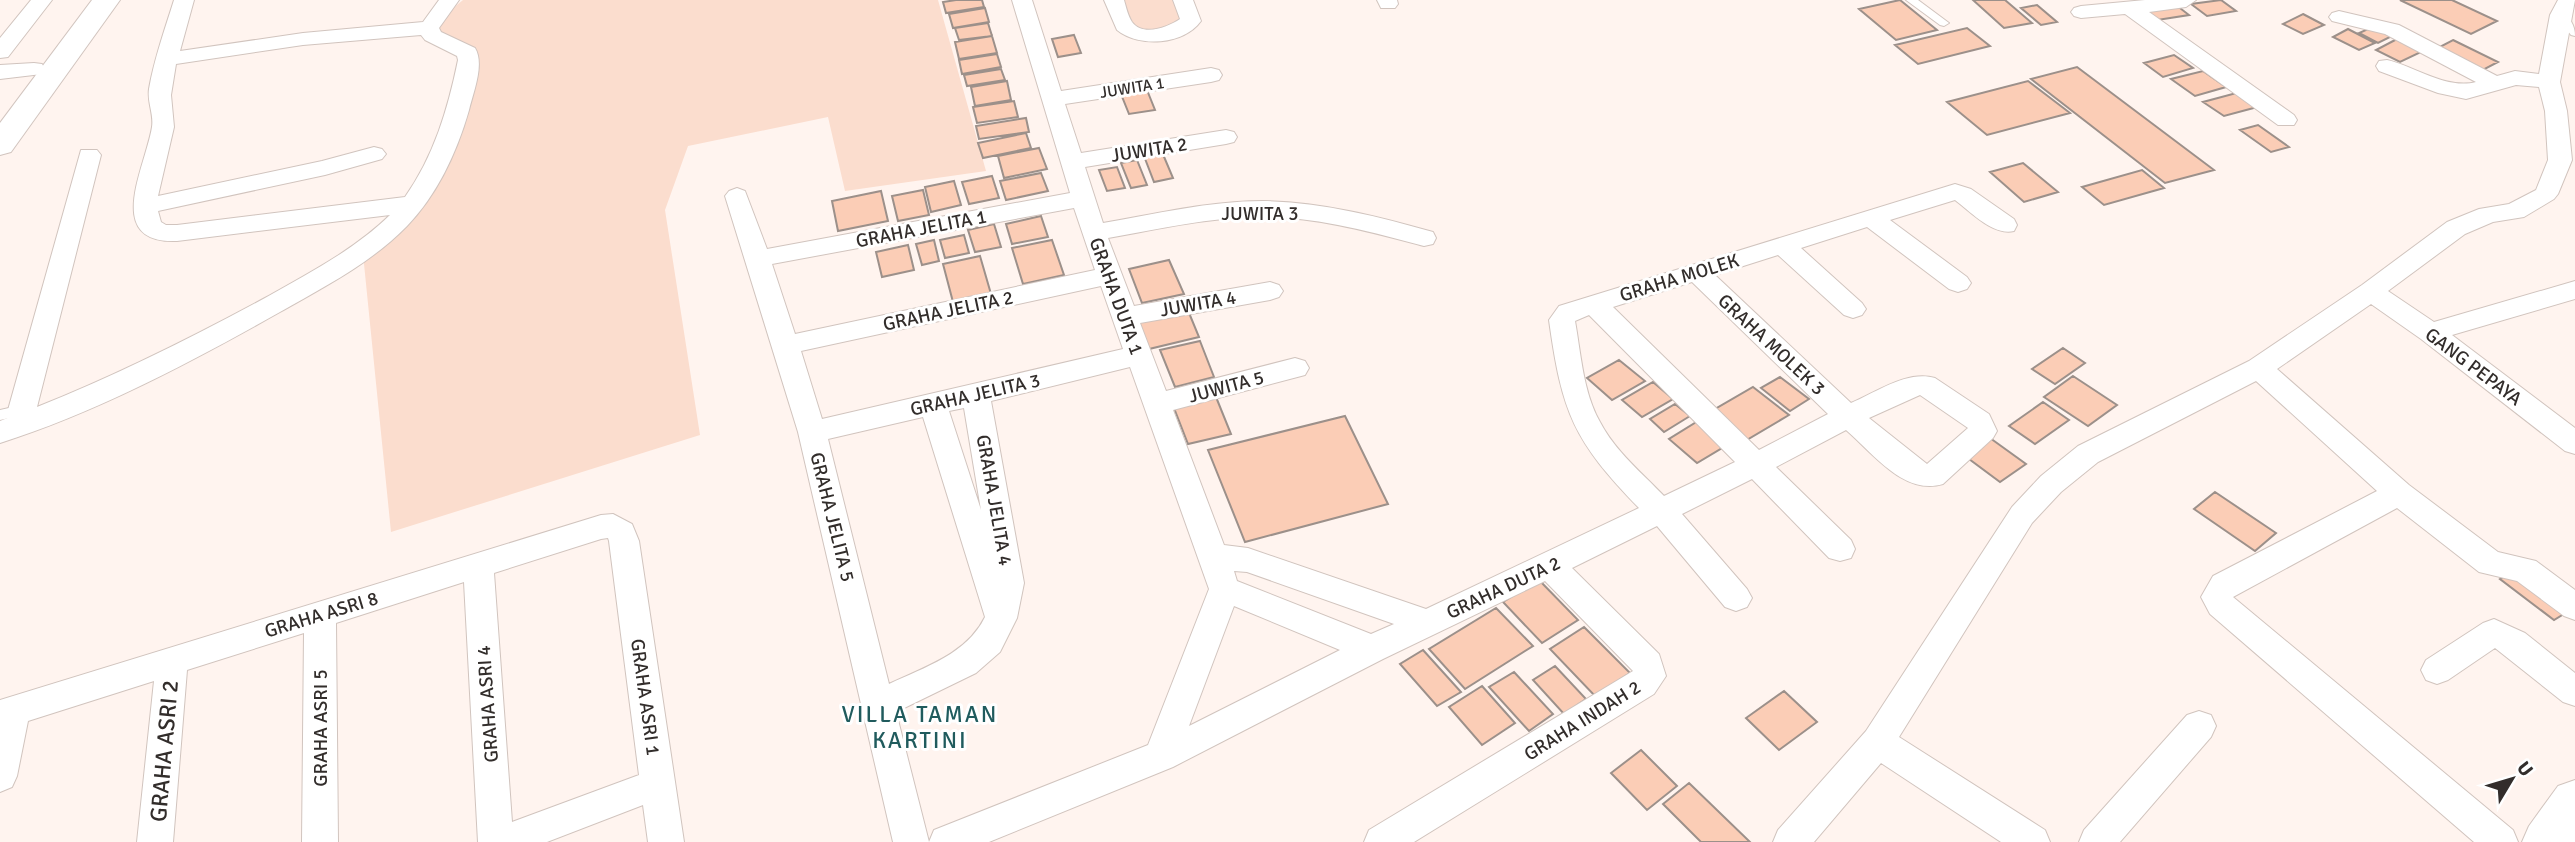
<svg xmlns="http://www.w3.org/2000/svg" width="2575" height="842" viewBox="0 0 2575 842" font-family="Signika,sans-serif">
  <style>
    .green { fill: #fbddce }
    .building { fill: #fbcdb6; stroke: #9c908a; stroke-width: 2 }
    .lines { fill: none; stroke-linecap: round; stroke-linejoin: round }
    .lane-casing { stroke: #d1c4be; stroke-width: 2 }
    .street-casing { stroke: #d1c4be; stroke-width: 2 }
    .secondary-casing { stroke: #d1c4be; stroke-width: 2 }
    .primary-casing { stroke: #d1c4be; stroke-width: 2 }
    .lane { fill: #fff; fill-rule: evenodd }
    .street { fill: #fff; fill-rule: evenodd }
    .secondary { fill: #fff; fill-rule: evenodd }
    .primary { fill: #fff; fill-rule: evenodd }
    .labels { text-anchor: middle; stroke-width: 6; stroke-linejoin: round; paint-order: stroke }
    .far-street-label { font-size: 16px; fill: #322d2b; stroke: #fff }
    .street-label { font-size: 19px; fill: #322d2b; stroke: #fff }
    .quarter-label { font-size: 23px; letter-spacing: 2px; fill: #205b5d; stroke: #fff }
    .near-street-label { font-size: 23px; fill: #322d2b; stroke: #fff }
  </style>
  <rect width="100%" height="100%" fill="#fff4ef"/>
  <path class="green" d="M463,0H938L986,171L845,191L828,117L688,146L665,210L700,435L391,532L363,254L413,204L469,60L429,28Z
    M1114,0H1183V28L1133,34Z"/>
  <path class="building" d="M956,0H982L984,7L946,13L943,2Z
    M1900,0L1937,30L1896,40L1859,9Z
    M1973,0H2005L2032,23L2004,28Z
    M2221,0L2236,11L2207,16L2191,4Z
    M2400,0H2452L2497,21L2471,34Z
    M2037,5L2057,22L2041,25L2021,8Z
    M2176,5L2189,15L2151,21L2137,9Z
    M985,8L989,22L953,28L949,14Z
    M2303,14L2324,25L2303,34L2283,24Z
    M988,23L992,36L959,40L955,28Z
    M2377,25L2396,34L2378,43L2359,33Z
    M1967,28L1990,46L1918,64L1895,45Z
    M2348,29L2375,43L2359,50L2333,37Z
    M1074,35L1081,53L1058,57L1052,39Z
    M992,36L997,53L959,59L955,42Z
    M2397,39L2421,52L2400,62L2376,50Z
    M2453,40L2498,62L2479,72L2434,50Z
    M997,54L1001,67L962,74L959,60Z
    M2174,55L2193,68L2163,77L2144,63Z
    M2077,67L2214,170L2165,183L2031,79Z
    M1001,69L1005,80L967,86L964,75Z
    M2203,71L2226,87L2195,96L2171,79Z
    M1007,81L1011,100L975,106L971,87Z
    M2028,81L2070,113L1987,135L1947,102Z
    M1147,90L1155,110L1129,114L1121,94Z
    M2240,92L2261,106L2224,116L2203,102Z
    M1014,101L1018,117L977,123L973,107Z
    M1026,118L1029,132L979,139L976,126Z
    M2258,125L2289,147L2271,152L2240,130Z
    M1026,133L1031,148L983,158L978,143Z
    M1039,148L1047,169L1004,178L998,156Z
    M1162,152L1173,178L1154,182L1144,156Z
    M1137,160L1147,185L1131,188L1121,163Z
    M2023,163L2058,192L2024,202L1990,172Z
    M1117,167L1125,188L1107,191L1099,170Z
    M2142,170L2164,188L2104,205L2082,187Z
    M1041,173L1048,191L1006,200L1000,181Z
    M992,176L999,198L969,204L962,182Z
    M954,181L961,205L931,212L925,187Z
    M923,190L929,215L898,221L892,196Z
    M881,191L888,221L838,231L832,201Z
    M1041,216L1048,237L1012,244L1006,224Z
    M994,224L1001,247L975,252L968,230Z
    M964,235L969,253L945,258L940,240Z
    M934,240L939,261L922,265L916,244Z
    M1052,240L1064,275L1023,284L1012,248Z
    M908,245L914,270L882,277L876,252Z
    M980,256L991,294L953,302L943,264Z
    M1169,260L1184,294L1142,303L1129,269Z
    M1187,308L1199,337L1149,349L1137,319Z
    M1200,341L1214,377L1175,387L1160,350Z
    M2063,348L2085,363L2055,384L2032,369Z
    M1619,360L1645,381L1612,400L1587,378Z
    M2073,376L2117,405L2088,426L2044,397Z
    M1780,377L1809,399L1790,411L1761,388Z
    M1653,382L1673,399L1642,417L1622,400Z
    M1753,387L1789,415L1745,441L1710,412Z
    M1216,397L1231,434L1188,444L1174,408Z
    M2043,402L2069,420L2035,444L2009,426Z
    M1675,404L1690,416L1664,432L1650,419Z
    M1345,416L1388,504L1245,542L1208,450Z
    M1698,421L1727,445L1697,463L1669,439Z
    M1990,438L2026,464L2000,482L1965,456Z
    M2215,492L2276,533L2255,551L2194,509Z
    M2517,569L2572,609L2554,620L2500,579Z
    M1539,580L1578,620L1542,643L1503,602Z
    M1496,608L1533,646L1465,689L1429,649Z
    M1584,627L1630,673L1595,696L1550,649Z
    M1423,650L1461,692L1437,706L1400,664Z
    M1555,666L1586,699L1564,714L1533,680Z
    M1514,672L1553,714L1529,731L1489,687Z
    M1482,686L1515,723L1482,745L1449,707Z
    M1784,691L1817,722L1779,750L1746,718Z
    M1641,750L1677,786L1647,810L1611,773Z
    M1689,783L1750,842H1701L1663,804Z"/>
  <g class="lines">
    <defs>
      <path id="lane" d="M1906,0H1918L1949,23L1944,26L1940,25Z
        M2560,12C2570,16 2575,26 2575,36L2571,35L2555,15Z
        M22,405L27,406L29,410L27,414L0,420V410Z"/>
      <path id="street" d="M31,0H52L8,57L0,58V38Z
        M174,0H194L180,51L303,33L423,22L439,0H459L439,28L441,32L475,48C485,64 473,93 469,110C457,152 437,195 407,226C371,263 324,287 280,312C191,362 97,412 0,443V421L10,417L8,410L81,150H97L101,155L37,407C115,376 191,338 265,298C309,273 354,250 390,215L177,241C102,244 146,166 152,127C154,114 147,102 149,89C154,59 165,29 174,0ZM421,35L425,40L457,56L458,60C448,109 434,156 405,197L177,225H166L161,222L158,211L325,175L382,159L386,154L382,149L374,147L322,161L158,196L174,127L171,95L176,64L303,45Z
        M1012,0H1032L1061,91L1211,68L1219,70L1222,75L1219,80L1211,82L1065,104L1081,153L1226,130L1234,132L1237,137L1234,142L1226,144L1085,167L1103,223C1156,214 1209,201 1263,201C1321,202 1377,216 1433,232L1436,238L1433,244L1424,246C1371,232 1317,217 1262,217C1210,217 1159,229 1108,238L1134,306L1270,282L1279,285L1283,291L1279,297L1270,300L1140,323L1166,391L1295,358L1305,361L1309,368L1305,375L1173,410L1224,545L1248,548L1426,609L1639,508C1573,440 1562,413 1549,320L1559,306L1955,184L1971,189L2014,219L2017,225L2014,231C1993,236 1971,212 1955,200L1890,220L1967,277L1971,283L1967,289L1958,292L1949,289L1867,227L1801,248L1862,303L1866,309L1862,315L1853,318L1844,315L1778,255L1715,275L1851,403C1877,392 1907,370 1935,378L1989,414L1997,431L1993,438L1943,484C1904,496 1873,453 1846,430L1776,467L1851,540L1855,549L1851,558L1840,561L1829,558L1752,479L1682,514L1747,589L1752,598L1747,607L1736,611L1725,607L1657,526L1572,568L1659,654L1666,676L1654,694L1414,842H1364L1369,830L1633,671L1545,581L1383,659L1173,767L989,842H929L934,830L1148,745L1209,589L1130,367L991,401L1024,583L1017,618L1000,652L976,673L896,712L929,842H893L798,432L725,196L729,191L737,188L745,191L767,249L1070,193ZM1074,208L1095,270L795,334L772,264ZM1692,282L1828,414L1759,450L1613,307ZM1101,286L1123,349L822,419L801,351ZM1589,315L1735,462L1664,496C1642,473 1615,451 1600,422C1583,392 1581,354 1575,321ZM1920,395L1968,428L1927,464L1869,418ZM964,408L981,510L949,411ZM923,417L985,617C967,654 925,667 889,684L828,439ZM1234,571L1247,572L1394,624L1371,634L1237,581ZM1234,606L1340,650L1189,726Z
        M1104,0H1124C1126,7 1128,16 1132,22C1143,37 1168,27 1180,19L1173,0H1193L1201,21C1184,45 1139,48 1117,30Z
        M1377,0H1397L1398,4L1395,8H1381Z
        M2196,0L2186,7L2149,12L2294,115L2297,120L2294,125H2278L2125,14L2081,18L2074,16L2071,12L2074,8L2081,6L2145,0Z
        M2558,0H2575L2560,82L2567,111L2572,160L2558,194L2554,199L2524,217L2493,222L2465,234L2388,291L2434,322L2575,281V299L2452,335L2575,428V454L2565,451L2421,339L2371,304L2277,369L2409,485L2498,552L2536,561L2575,590V620L2564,616L2517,581L2479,572L2397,508L2233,597L2513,830L2518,842H2474L2210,614L2201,597L2213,576L2377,491L2256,381L2098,462L2061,492L2032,523L1899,737L2045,830L2050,842H2001L1881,763L1814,842H1773L1778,830L1866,731L2012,507L2041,476L2078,446L2249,361L2362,285L2447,222L2479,209L2509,204L2536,190L2548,160L2545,111L2539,87L2516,85L2466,99L2438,93L2379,71L2376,66L2379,61L2387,60C2414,66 2447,90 2476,82L2385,34L2332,21L2329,17L2332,13L2339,11L2399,25L2497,76L2515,71L2539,74L2550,15Z
        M34,63L42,64L45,69L42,74L0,79V65Z
        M613,514L632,524L639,541L684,842H648L643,805L547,842H478L464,582L336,623L338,842H302L304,633L187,670L173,842H137L154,681L28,721L17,776L12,787L0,792V700L601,515ZM601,539L608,538L609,541L639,775L512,822L494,573Z
        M2494,619L2525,633L2575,673V706L2563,702L2495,648L2448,680L2437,684L2426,680L2421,670L2426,660L2483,623Z
        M2199,711L2211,715L2216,726L2211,737L2120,842H2079L2084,830L2187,715Z"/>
      <path id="secondary" d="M2575,780V842H2522L2529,826L2558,786Z"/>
      <path id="primary" d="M92,0H120L11,152L0,155V123Z"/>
    </defs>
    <use href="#lane" class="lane-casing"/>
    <use href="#street" class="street-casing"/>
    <use href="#secondary" class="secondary-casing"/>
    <use href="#primary" class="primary-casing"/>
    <use href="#lane" class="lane"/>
    <use href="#street" class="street"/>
    <use href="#secondary" class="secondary"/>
    <use href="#primary" class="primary"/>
  </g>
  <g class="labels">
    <g class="far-street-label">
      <text transform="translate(1132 87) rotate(-9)" y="6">JUWITA 1</text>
    </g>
    <g class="street-label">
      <text transform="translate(1149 149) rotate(-9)" y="7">JUWITA 2</text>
      <text x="1260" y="220">JUWITA 3</text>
      <text transform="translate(921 228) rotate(-11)" y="7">GRAHA JELITA 1</text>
      <text transform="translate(1679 277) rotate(-17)" y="7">GRAHA MOLEK</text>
      <text transform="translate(1117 296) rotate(70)" y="7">GRAHA DUTA 1</text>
      <text transform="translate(1198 303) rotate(-10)" y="7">JUWITA 4</text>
      <text transform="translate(948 310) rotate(-12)" y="7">GRAHA JELITA 2</text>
      <text transform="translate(1772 344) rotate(43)" y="7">GRAHA MOLEK 3</text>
      <text transform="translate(2474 366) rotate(37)" y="7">GANG PEPAYA</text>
      <text transform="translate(1226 386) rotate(-15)" y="7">JUWITA 5</text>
      <text transform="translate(975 394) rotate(-13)" y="7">GRAHA JELITA 3</text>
      <text transform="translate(995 500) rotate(80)" y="7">GRAHA JELITA 4</text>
      <text transform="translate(833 517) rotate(76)" y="7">GRAHA JELITA 5</text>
      <text transform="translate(1503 587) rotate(-25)" y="7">GRAHA DUTA 2</text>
      <text transform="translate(321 614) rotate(-17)" y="7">GRAHA ASRI 8</text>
      <text transform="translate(646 697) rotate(82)" y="7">GRAHA ASRI 1</text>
      <text transform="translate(487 704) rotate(-94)" y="7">GRAHA ASRI 4</text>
      <text transform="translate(1582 720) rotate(-32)" y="7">GRAHA INDAH 2</text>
      <text transform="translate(320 728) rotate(-90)" y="7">GRAHA ASRI 5</text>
    </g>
    <g class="quarter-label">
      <text x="920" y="722">VILLA TAMAN<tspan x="920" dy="26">KARTINI</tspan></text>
    </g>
    <g class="near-street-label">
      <text transform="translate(164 751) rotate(-85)" y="8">GRAHA ASRI 2</text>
    </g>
  </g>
  <g transform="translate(2512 779) rotate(52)" stroke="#ffffff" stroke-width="5" paint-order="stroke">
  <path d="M0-5L12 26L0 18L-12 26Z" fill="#322d2b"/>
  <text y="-10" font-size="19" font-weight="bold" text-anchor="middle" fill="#322d2b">U</text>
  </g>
</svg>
